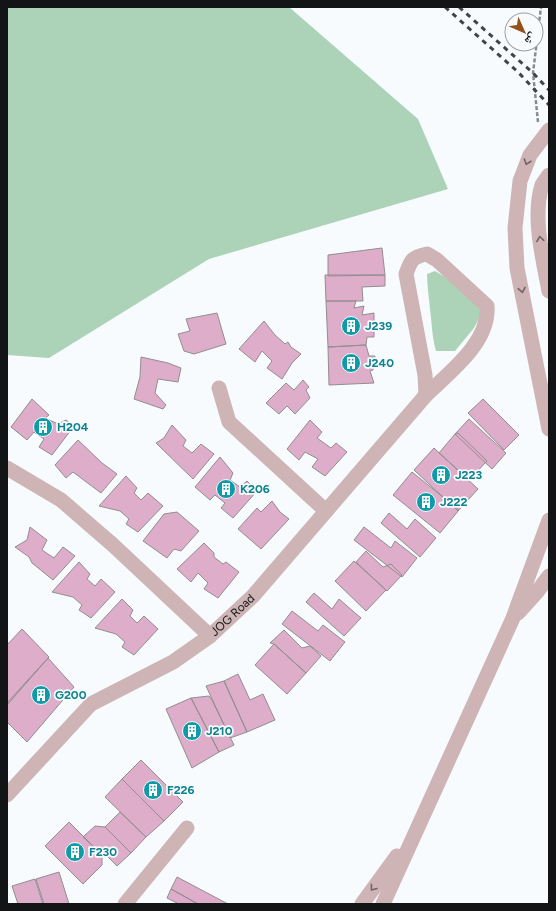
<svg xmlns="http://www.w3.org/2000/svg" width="556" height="911" viewBox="0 0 556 911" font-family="Figtree,'Noto Naskh Arabic',sans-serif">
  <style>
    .green { fill: #acd3b8 }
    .building { fill: #ddadca; stroke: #928d90 }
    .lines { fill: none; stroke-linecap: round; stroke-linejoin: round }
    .path { stroke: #888b8d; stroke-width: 2.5; stroke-dasharray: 4 2; stroke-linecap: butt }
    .minor { stroke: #ceb4b4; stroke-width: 15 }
    .rail { stroke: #424446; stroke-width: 3; stroke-dasharray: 5 5; stroke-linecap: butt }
    .oneway { stroke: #706465 }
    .labels { text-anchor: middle; stroke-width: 3.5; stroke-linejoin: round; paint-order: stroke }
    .culture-label { font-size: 12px; font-weight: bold; fill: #0d838f; stroke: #f7fbfe; text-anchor: start }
    .street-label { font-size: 12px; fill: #131416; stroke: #f7fbfe }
  </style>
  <rect width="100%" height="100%" fill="#f7fbfe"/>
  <path class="green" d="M7,7H289L418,119L448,189L209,259L49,358L7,355Z
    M435,271L455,283L484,309L474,328L455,351H436C432,337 432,324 430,309C429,297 427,286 427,274Z"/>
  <path class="building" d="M382,248L385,275L328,276V255Z
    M325,275H385V286L362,287L363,301H326Z
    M326,301H356L354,308L364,306L362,315L374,313V337H367L366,345L328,347Z
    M217,313L226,344L194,354L184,351L178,334L190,331L186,319Z
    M264,321L275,335L285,344L288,342L291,347L301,354L292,363L282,379L267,368L272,361L262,351L255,362L239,349Z
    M366,345L369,356H375L373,370L370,371L374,383L329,385L328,347Z
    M141,357L168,363L181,368L178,382L158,379L155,393L166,405L163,409L134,399L140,377Z
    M303,380L309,387L306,390L310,398L295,414L287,406L279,414L266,403L286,383L294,390Z
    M32,399L49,415L45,418L58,424L66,420L74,426L52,455L39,447L44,439L34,432L27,440L11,427Z
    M483,399L519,435L504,450L468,413Z
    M469,419L506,453L492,469L455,434Z
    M310,420L322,432L317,438L331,448L336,443L347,452L325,476L312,467L318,459L305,452L299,460L287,449Z
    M172,425L186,440L183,446L192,453L201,444L214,454L193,479L156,443L164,438Z
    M458,433L487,461L469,480L439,453L455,434Z
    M78,440L102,463L117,474L101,493L73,472L66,478L55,465Z
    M434,448L478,489L458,511L414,470Z
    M220,457L233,473L230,480L240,487L247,481L257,491L233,518L221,508L225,503L215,495L210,500L195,487Z
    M412,472L459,510L440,533L393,495Z
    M126,476L137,488L134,493L141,500L148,493L163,506L138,532L126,524L129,519L120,511L99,506Z
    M272,501L280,512L289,519L261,549L238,529L257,508L261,512Z
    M177,512L199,531L181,551L174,549L167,558L143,541L164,514Z
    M389,513L407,529L415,519L436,538L420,557L381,523Z
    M30,527L47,540L42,550L54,558L63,547L75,556L53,580L32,563L29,557L15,547L27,540Z
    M364,527L391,548L395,541L417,558L402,577L354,540Z
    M204,543L214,553V557L223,564L226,562L239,572L218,598L204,589L208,583L198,573L191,582L177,569Z
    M366,551L383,567L391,564L402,575L387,591L356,562Z
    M354,561L386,590L366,611L335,581Z
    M79,562L90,574L87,579L95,586L101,579L115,592L91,618L79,610L82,605L73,597L52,592Z
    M314,593L332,609L339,599L361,618L344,636L306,602Z
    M122,599L133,610L130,616L137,623L144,616L158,629L134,655L122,647L125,642L116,634L95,628Z
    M292,611L318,631L323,625L345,642L330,661L282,624Z
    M22,629L49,657L7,705V645Z
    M284,630L302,648L310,646L321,656L306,673L274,644L270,643Z
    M274,644L306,673L287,694L255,665Z
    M48,658L74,687L27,742L7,722V703Z
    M238,674L250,700L263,694L275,720L247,732L224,681Z
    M224,681L247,732L230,738L206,686Z
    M209,696L212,700L234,745L219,752L191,698Z
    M191,698L219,752L192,768L166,709Z
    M141,760L183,802L164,821L122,779Z
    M122,779L164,821L146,837L105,797Z
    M120,812L146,837L131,853L105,827Z
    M69,822L102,855V865L83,884L45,846Z
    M95,826L105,827L131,853L117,866L100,849H96L83,837Z
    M59,872L69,904H44L36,879Z
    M177,877L228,904H198L171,889Z
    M35,879L43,904H18L12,886Z
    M171,889L198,904H179L167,898Z"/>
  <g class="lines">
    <path class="path" d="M538,122L533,73L541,7"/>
    <g class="minor">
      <path d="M549,130L530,155L520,181L515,228L517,268L549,429"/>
      <path d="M549,175C547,178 544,181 542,185C532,217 543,259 549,291"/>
      <path d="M427,254L437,260L487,306C490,342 450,372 426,395L425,375L406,274C411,260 412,257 427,254Z"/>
      <path d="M219,388L229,422L326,511"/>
      <path d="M7,468L61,500L113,545L210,636"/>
      <path d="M518,613L537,592L549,576"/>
      <path id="s1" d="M7,795L91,704L173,662L210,636L253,596L426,395"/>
      <path d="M125,904L187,828"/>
      <path d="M362,904L397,856"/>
      <path d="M383,904L513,618L549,520"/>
    </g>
    <path class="rail" d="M445,7L518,72L549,105
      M459,7L533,73L549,90"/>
  </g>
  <defs><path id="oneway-chevron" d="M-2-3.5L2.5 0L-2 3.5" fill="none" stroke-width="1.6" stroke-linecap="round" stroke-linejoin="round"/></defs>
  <g class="oneway">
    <use href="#oneway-chevron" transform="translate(527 162) rotate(109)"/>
    <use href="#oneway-chevron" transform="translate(540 239) rotate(-99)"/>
    <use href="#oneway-chevron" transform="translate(522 290) rotate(79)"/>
    <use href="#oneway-chevron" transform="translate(373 888) rotate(127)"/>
  </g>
  <defs>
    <symbol id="building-disc" viewBox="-11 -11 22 22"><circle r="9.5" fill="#0f9aa8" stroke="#f7fbfe"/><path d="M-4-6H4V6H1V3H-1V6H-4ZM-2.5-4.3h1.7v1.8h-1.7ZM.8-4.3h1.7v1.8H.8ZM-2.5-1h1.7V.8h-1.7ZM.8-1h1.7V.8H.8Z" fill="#fff"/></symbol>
  </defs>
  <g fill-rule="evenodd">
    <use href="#building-disc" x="340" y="315" width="22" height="22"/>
    <use href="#building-disc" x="340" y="352" width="22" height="22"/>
    <use href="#building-disc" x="32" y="416" width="22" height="22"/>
    <use href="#building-disc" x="430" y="464" width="22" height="22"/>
    <use href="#building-disc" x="215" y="478" width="22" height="22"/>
    <use href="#building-disc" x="415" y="491" width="22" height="22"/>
    <use href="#building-disc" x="30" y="684" width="22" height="22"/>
    <use href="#building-disc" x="181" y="720" width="22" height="22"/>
    <use href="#building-disc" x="142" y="779" width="22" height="22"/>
    <use href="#building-disc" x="64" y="841" width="22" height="22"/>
  </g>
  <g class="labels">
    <g class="culture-label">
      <text x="365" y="330">J239</text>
      <text x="365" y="367">J240</text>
      <text x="57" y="431">H204</text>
      <text x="455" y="479">J223</text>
      <text x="240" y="493">K206</text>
      <text x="440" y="506">J222</text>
      <text x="55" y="699">G200</text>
      <text x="206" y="735">J210</text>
      <text x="167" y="794">F226</text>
      <text x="89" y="856">F230</text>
    </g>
    <g class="street-label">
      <text dy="4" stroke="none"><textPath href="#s1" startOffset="292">JOG Road</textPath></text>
    </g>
  </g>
  <rect width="556" height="911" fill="none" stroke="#131416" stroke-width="16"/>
  <g transform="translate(524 32) rotate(135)"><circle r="19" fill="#f7fbfe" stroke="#9c9fa1"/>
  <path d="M0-3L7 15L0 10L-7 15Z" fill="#92531a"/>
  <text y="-6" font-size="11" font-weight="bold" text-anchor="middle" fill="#131416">ش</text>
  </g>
</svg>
